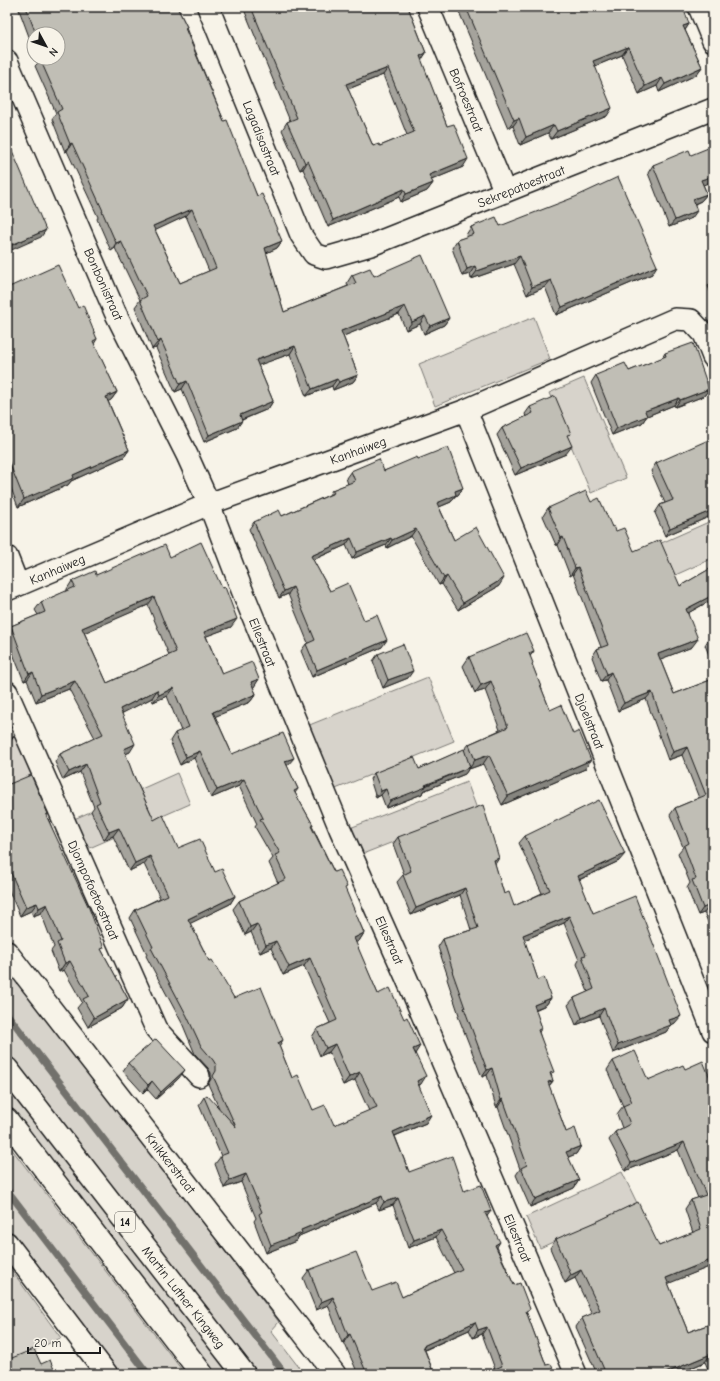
<svg xmlns="http://www.w3.org/2000/svg" width="720" height="1381" viewBox="0 0 720 1381" font-family="'Comic Neue',sans-serif">
  <style>
    .green { fill: #d7d3cb; stroke: #7a7874 }
    .lines { fill: none; stroke-linecap: round; stroke-linejoin: round }
    .stream { stroke: #72716c; stroke-width: 7 }
    .street-casing { stroke: #1c1c1c; stroke-width: 24 }
    .primary-casing { stroke: #1c1c1c; stroke-width: 25 }
    .street { stroke: #f7f3e8; stroke-width: 21 }
    .primary { stroke: #f7f3e8; stroke-width: 22 }
    .wall { fill: #a5a39c; stroke: #1c1c1c; fill-rule: evenodd }
    .shaded-wall { fill: #86857f; stroke: #1c1c1c }
    .building { fill: #c0beb5; stroke: #1c1c1c; fill-rule: evenodd }
    .labels { text-anchor: middle; stroke-width: 3; stroke-linejoin: round; paint-order: stroke }
    .shield { fill: #f7f3e8; stroke: #5e5c59; stroke-width: 1 }
    .shield-label { font-size: 12px; font-weight: bold; fill: #1c1c1c }
    .street-label { font-size: 13px; fill: #1c1c1c; stroke: #f7f3e8 }
  </style>
  <rect width="100%" height="100%" fill="#f7f3e8"/>
  <filter id="ink" filterUnits="userSpaceOnUse"><feTurbulence type="fractalNoise" baseFrequency=".025" numOctaves="2"/><feDisplacementMap in="SourceGraphic" scale="8" xChannelSelector="R" yChannelSelector="G"/><feConvolveMatrix kernelMatrix="1 2 1 2 8 2 1 2 1" color-interpolation-filters="sRGB"/></filter>
  <g filter="url(#ink)">
    <path class="green" d="M534,317L550,359L435,406L419,364Z
      M584,378L626,478L591,493L549,393Z
      M713,520V558L671,577L657,545Z
      M428,677L454,741L333,790L307,726Z
      M7,712L35,774L7,787Z
      M177,773L190,804L85,850L72,820Z
      M467,782L477,809L360,855L350,828Z
      M7,966L279,1322L271,1331L304,1374H256L7,1051Z
      M7,1080L235,1374H213L7,1108Z
      M7,1143L185,1374H118L7,1229Z
      M622,1172L637,1203L540,1248L526,1217Z
      M7,1264L61,1338L7,1362Z"/>
    <g class="lines">
      <path class="stream" d="M7,1014L285,1374
        M7,1190L148,1374"/>
      <defs>
        <path id="street" d="M208,7L301,235L314,254L326,258L371,245L713,109
          M428,7L505,192
          M699,7L713,41
          M7,61L115,312L187,455L209,504L242,590L340,829L406,977L576,1374
          M466,410L713,1031
          M7,557L18,585
          M7,590L209,504L466,410L675,319L691,320L704,334L713,357
          M7,692L156,1029L199,1076
          M7,952L335,1374
          M7,1243L107,1374"/>
        <path id="primary" d="M7,1069L244,1374
          M7,1120L202,1374"/>
      </defs>
      <use href="#street" class="street-casing"/>
      <use href="#primary" class="primary-casing"/>
      <use href="#street" class="street"/>
      <use href="#primary" class="primary"/>
    </g>
    <path class="wall" d="M18,7H177L187,27L186,28L224,121L257,196L282,241L277,248L266,253L284,312L348,286L347,283L352,275L374,276L449,318L444,325L424,334L420,324L406,330L399,314L343,336L358,375L353,382L333,390L332,386L306,396L290,354L258,365L273,401L268,409L242,420L237,428L204,442L182,389L175,392L156,348L152,349L135,307L140,300L115,248L111,251L97,219L98,217L67,151L65,152L52,119L56,113L35,66L39,62L37,58H58V34H34V50ZM186,216L209,271L180,283L155,230Z
      M243,7H408L426,53L421,60L463,167L431,180L433,183L427,191L401,202L399,197L328,227L303,169L300,170L282,130L287,122L290,121ZM383,75L407,135L380,146H373L348,89Z
      M457,7H683L689,24L685,30L702,67L696,75L659,92L657,86L639,94L622,55L595,66L607,116L551,139L548,133L520,145L513,126L508,128Z
      M691,155L707,194L701,201L695,204L692,218L669,227L648,173L653,165Z
      M500,226L652,274L556,315L545,287L527,295L514,264L471,279L470,274L462,276L452,248L457,240L467,237L466,235L471,227Z
      M713,280V298L708,286Z
      M7,288L78,308L97,339L94,344L117,392L111,400L108,401L129,450L124,457L71,481L68,485L18,507L7,477Z
      M665,353L709,389L704,396L675,407L674,405L647,416L642,423L612,435L591,383L596,375L629,371L662,358Z
      M530,407L568,438L566,454L515,475L497,435L502,428L526,417L525,414Z
      M418,459L463,488L458,495L455,496L451,502L439,507L454,540L499,586L458,610L442,584L439,585L411,536L387,548L386,545L352,559L346,545L313,560L330,591L364,620L382,647L312,677L301,651L306,644L308,643L288,594L279,598L249,529L254,522L282,516L329,495L332,490L348,484L346,478L351,471H384Z
      M656,463L713,515L665,536L655,513L660,505L665,503L651,471Z
      M591,502L612,527L634,551L680,586L710,569L713,564V599L688,613L692,647L660,659L674,694L713,679V933L704,913L698,915L687,888L690,883L678,853L683,847L670,815L675,808L699,798L682,755L668,760L646,699L618,711L606,680L601,681L592,657L597,649L601,647L573,574L570,576L558,545H556L543,516L548,508Z
      M170,557L231,627L206,636L222,674L259,679L253,687L256,694L250,702L215,716L232,754L288,765L287,766L298,789L295,793L313,825L312,826L334,872L345,890L364,933L359,941L355,942L378,994L415,1053L421,1084L419,1085L426,1123L395,1136L409,1172L464,1191L487,1216L497,1247L527,1314L546,1365L555,1374L495,1369L482,1334L473,1338L469,1330L425,1350L434,1374H358L344,1342L342,1343L328,1305L316,1310L303,1278L309,1270L372,1291L402,1297L454,1273L436,1237L408,1248L393,1205L379,1210L376,1203L299,1236L296,1241L266,1253L254,1221L256,1218L241,1182L224,1188L215,1164L221,1156L199,1105L204,1097L219,1108L208,1084L211,1079V1073L208,1068L195,1054L182,1023L146,956L147,954L130,918L135,910L160,898L144,864L129,871L113,836L104,840L91,811L94,807L80,772L63,780L55,762L60,754L95,738L69,689L36,702L27,680L24,681L7,639V631L11,626L38,615L35,610L41,602L67,591V589L72,581L96,575ZM148,605L169,655L107,683L84,632ZM167,696L181,731L175,733L170,741L180,765L194,758L211,798L239,786L257,824L255,827L273,858L269,863L278,883L239,901L233,909L245,935L251,932L260,953L271,948L283,975L304,966L330,1023L317,1029L312,1037L320,1056L329,1052L343,1085L355,1080L369,1111L334,1125L313,1110L292,1078L279,1046L234,998L209,961L190,923L230,904L235,896L215,872L178,848L154,820L133,774L125,754L130,752L122,713L152,698L153,702Z
      M713,636V665L705,645L710,637Z
      M534,651L530,656L532,665L550,710L585,769L502,805L483,764L469,769V768L465,774L423,791L422,794L386,808L381,795L376,798L370,779L374,773L419,769L465,749L469,744L500,730L485,690L475,693L463,666L469,657Z
      M378,654L408,678L383,688L373,661Z
      M7,785L48,814L47,816L102,951L128,999L122,1008L88,1027L77,1008L82,1002L64,970L59,972L51,951L54,947L41,913L33,916L31,911L20,916L7,886Z
      M525,836L619,861L579,880L593,913L675,1023L671,1025L666,1032L613,1053L599,1016L576,1025L568,1005L574,998L588,992L577,964L579,960L564,923L524,940L538,980L551,998L546,1005L535,1010L542,1028L539,1032L553,1081L549,1086L566,1132L581,1146L576,1154L568,1157L579,1180L574,1188L530,1207L516,1175L520,1169L498,1107H496L487,1075L482,1077L458,1016L459,1015L447,979L448,977L438,947L443,939L471,930L460,895L411,915L397,882L403,875L404,874L393,844L398,837L495,864L504,894L514,906L542,893L519,843Z
      M613,1061L648,1080L685,1069L713,1086L711,1089L713,1095V1276L709,1267L668,1283L688,1332L713,1323V1374H710L705,1362L677,1374H597L576,1327L582,1318L592,1314L575,1278L565,1283L550,1248L556,1239L659,1246L693,1233L685,1209L691,1200L698,1198L678,1150L625,1171L609,1140L615,1132L622,1128L617,1114L623,1106L607,1070Z
      M128,1063L179,1078L156,1099L147,1089L143,1093L123,1071Z
      M7,1360L41,1364L56,1374H7Z"/>
    <path class="shaded-wall" d="M689,24L684,32L683,26Z
      M628,47L622,55L588,69L593,61Z
      M426,53L421,61L420,56Z
      M702,67L696,75L659,92L665,84Z
      M388,68L383,75L341,92L346,84Z
      M662,78L657,86L639,94L645,86Z
      M612,108L607,116L551,139L557,131Z
      M519,118L513,126L508,128L514,120Z
      M554,125L548,133L520,145L526,137Z
      M72,143L67,151L65,152L70,144Z
      M468,159L463,167L424,183L429,175Z
      M308,161L303,169L300,170L305,163Z
      M713,176V181L696,188L701,180Z
      M433,183L427,191L401,202L406,194Z
      M404,189L399,197L328,227L333,220Z
      M707,194L701,201L687,207L693,199Z
      M192,209L186,216L148,234L153,226Z
      M697,211L692,218L669,227L675,220Z
      M46,230L41,237L7,252V247Z
      M121,241L115,248L111,251L116,243Z
      M282,241L277,248L260,256L265,248Z
      M520,256L514,264L471,279L477,271Z
      M475,266L470,274L462,276L467,269Z
      M657,266L652,274L556,315L562,307Z
      M551,280L545,287L527,295L532,287Z
      M405,306L399,314L336,339L341,331Z
      M425,316L420,324L406,330L412,322Z
      M449,318L444,325L424,334L430,326Z
      M161,340L156,348L152,349L158,342Z
      M295,346L290,354L251,368L256,360Z
      M358,375L353,382L333,390L339,382Z
      M337,379L332,386L306,396L312,389Z
      M187,381L182,389L175,392L180,384Z
      M709,389L704,396L675,407L680,400Z
      M117,392L111,400L101,405L106,397Z
      M679,398L674,405L647,416L642,423L612,435L617,428L645,411Z
      M273,401L268,409L234,423L240,415Z
      M242,421L237,428L204,442L209,435Z
      M572,446L566,454L515,475L521,468Z
      M129,450L124,457L71,481L68,485L18,507L24,499L73,475Z
      M463,488L458,495L455,496L451,502L432,510L437,503L455,491Z
      M713,510V515L665,536L670,528Z
      M416,529L411,536L387,548L392,540Z
      M563,537L558,545H556L561,538Z
      M351,538L346,545L306,563L311,556Z
      M391,538L386,545L352,559L357,552Z
      M578,567L573,574L570,576L575,568Z
      M447,576L442,584L439,585L444,578Z
      M504,578L499,586L458,610L463,603Z
      M293,587L288,594L279,598L284,591Z
      M713,595V599L681,617L686,609Z
      M154,597L148,605L77,636L82,628Z
      M237,619L231,627L199,639L204,632Z
      M698,639L692,647L653,662L658,654Z
      M387,640L382,647L312,677L317,670Z
      M534,651L528,659L529,653Z
      M413,671L408,678L383,688L388,680Z
      M33,672L27,680L24,681L29,674Z
      M611,672L606,680L601,681L607,674Z
      M259,679L254,687L246,690L251,682Z
      M75,681L69,689L36,702L41,694Z
      M491,681L485,690L475,693L481,685Z
      M173,688L167,696L153,702L159,695Z
      M157,690L152,698L115,717L120,709Z
      M652,692L646,699L618,711L624,703Z
      M256,694L250,702L207,720L213,712Z
      M15,735L7,746V739Z
      M135,744L130,752L118,757L124,749Z
      M687,747L682,755L668,760L673,752Z
      M200,751L194,758L180,765L186,757Z
      M489,755L483,764L469,769L475,760Z
      M294,758L288,765L279,769L285,761Z
      M591,760L585,769L502,805L508,796Z
      M86,764L80,772L63,780L69,772Z
      M470,767L465,774L423,791L422,794L386,808L390,801Z
      M244,779L239,786L211,798L217,790Z
      M386,789L381,795L376,798L381,791Z
      M119,828L113,836L104,840L109,832Z
      M625,854L619,861L572,883L578,876Z
      M150,856L144,864L129,871L135,863Z
      M499,858L494,866V860Z
      M465,888L460,895L411,915L416,908Z
      M235,896L230,904L183,927L188,919Z
      M37,903L31,911L20,916L26,907Z
      M47,904L41,913L33,916L39,908Z
      M710,905L704,913L698,915L703,908Z
      M569,916L564,923L517,943L523,935Z
      M257,924L251,932L245,935L250,927Z
      M364,933L359,941L348,946L354,938Z
      M276,941L271,948L260,953L266,945Z
      M310,958L304,966L283,975L289,967Z
      M70,961L64,970L59,972L65,963Z
      M551,998L546,1005L528,1012L534,1005Z
      M128,999L122,1008L88,1027L94,1018Z
      M604,1008L599,1016L576,1025L582,1018Z
      M681,1016L675,1023L671,1025L666,1032L613,1053L618,1045L669,1020Z
      M283,1040L278,1048V1043Z
      M335,1044L329,1052L320,1056L326,1048Z
      M420,1046L415,1054L413,1049Z
      M492,1068L487,1075L482,1077L487,1070Z
      M185,1070L179,1078L156,1099L161,1092Z
      M360,1072L355,1080L343,1085L349,1077Z
      M426,1076L421,1084L411,1089L417,1081Z
      M152,1081L147,1089L143,1093L148,1085Z
      M553,1081L547,1088L548,1082Z
      M503,1099L498,1107H496L501,1100Z
      M431,1115L426,1123L387,1139L393,1132Z
      M684,1142L678,1150L625,1171L631,1163Z
      M581,1146L576,1154L561,1160L566,1152Z
      M246,1174L241,1182L224,1188L230,1180Z
      M579,1180L574,1188L530,1207L535,1199Z
      M382,1196L376,1203L299,1236L296,1241L266,1253L271,1245L301,1230Z
      M398,1198L393,1205L379,1210L384,1202Z
      M491,1211L485,1219V1213Z
      M441,1230L436,1237L408,1248L414,1240Z
      M500,1242L495,1250V1245Z
      M713,1259V1261L709,1267L660,1287L666,1278Z
      M581,1270L575,1278L565,1283L571,1275Z
      M333,1297L328,1305L316,1310L321,1302Z
      M475,1322L469,1330L417,1353L423,1346Z
      M487,1327L482,1334L473,1338L478,1330Z
      M350,1334L344,1342L342,1343L348,1335Z
      M711,1354L705,1362L677,1374H663Z"/>
    <path class="building" d="M26,7H177L187,27L185,28L224,121L227,120L257,196L262,194L282,241L265,248L284,312L356,283L352,275L370,268L374,276L422,255L449,318L430,326L425,316L412,322L405,306L341,331L358,375L339,382L337,379L312,389L295,346L256,360L273,401L240,415L242,421L209,435L187,381L180,384L161,340L158,342L140,300L147,296L121,241L116,243L102,211H103L72,143L70,144L57,112L62,109L40,59L43,58H58V34H36ZM192,209L216,268L180,283L153,226Z
      M251,7H408L426,53L420,56L447,126L454,124L468,159L429,175L433,183L406,194L404,189L333,220L308,161L305,163L287,122L297,118ZM388,68L414,132L380,146L379,144L373,146L346,84Z
      M466,7H683L689,24L683,26L702,67L665,84L662,78L645,86L628,47L593,61L612,108L557,131L554,125L526,137L519,118L514,120Z
      M7,139L46,230L7,247Z
      M713,146V176L701,180L707,194L693,199L697,211L675,220L653,165L689,150L691,155Z
      M618,177L657,266L562,307L551,280L532,287L520,256L477,271L475,266L467,269L457,240L474,234L471,227L496,217L500,226L575,197Z
      M58,265L78,308L83,305L97,339L93,341L117,392L106,397L129,450L73,475L74,478L24,499L7,457V288Z
      M693,343L709,389L680,400L679,398L645,411L647,416L617,428L596,375L625,363L629,371L666,356L665,353Z
      M555,396L571,434L567,435L572,446L521,468L502,428L533,413L530,407Z
      M713,438V510L670,528L660,505L673,500L656,463Z
      M448,447L463,488L455,491L456,495L437,503L454,540L476,527L504,578L463,603L447,576L444,578L416,529L392,540L391,538L357,552L351,538L311,556L330,591L348,583L364,620L377,615L387,640L317,670L306,644L315,640L293,587L284,591L254,522L279,510L282,516L334,493L332,490L355,481L351,471L379,459L384,471L417,457L418,459Z
      M586,491L591,502L599,498L612,527L614,526L616,531L624,528L634,551L660,540L680,586L713,567V595L686,609L698,639L658,654L674,694L713,679V913L710,905L703,908L692,880L696,879L684,846L689,843L675,808L706,795L687,747L673,752L652,692L624,703L611,672L607,674L597,649L608,645L578,567L575,568L563,537L561,538L548,508Z
      M201,542L222,588L225,587L237,619L204,632L222,674L252,662L259,679L251,682L256,694L213,712L232,754L283,733L294,758L285,761L298,789L294,791L313,825L311,826L334,872L339,870L347,887L345,888L364,933L354,938L378,994L390,988L404,1019L407,1017L420,1046L413,1049L426,1076L417,1081L431,1115L393,1132L409,1172L452,1156L464,1191L481,1185L491,1211L485,1213L500,1242L495,1245L514,1285L520,1283L530,1309L526,1311L546,1365L551,1364L555,1374H483L502,1366L487,1327L478,1330L475,1322L423,1346L434,1374H367L350,1334L348,1335L333,1297L321,1302L309,1270L356,1252L372,1291L396,1282L402,1297L462,1269L441,1230L414,1240L398,1198L384,1202L382,1196L301,1230L302,1233L271,1245L259,1214L262,1212L246,1174L230,1180L220,1156L228,1153L204,1097L207,1095L236,1127L213,1076L216,1071V1065L213,1060L201,1046L187,1016L151,948L153,947L135,910L168,895L150,856L135,863L119,828L109,832L96,804L100,802L86,764L69,772L60,754L103,734L75,681L41,694L33,672L29,674L11,626L45,612L41,602L75,587L72,581L95,571L96,575L165,545L170,557ZM154,597L176,652L107,683L82,628ZM173,688L189,727L175,733L186,757L200,751L217,790L244,779L263,818L260,819L280,853L275,855L286,879L239,901L250,927L257,924L266,945L276,941L289,967L310,958L337,1020L317,1029L326,1048L335,1044L349,1077L360,1072L377,1107L334,1125L325,1105L313,1110L298,1075L292,1078L278,1043L283,1040L261,987L234,998L212,960L209,961L188,919L235,896L222,869L215,872L200,839L178,848L163,815L154,820L133,774L124,749L135,744L120,709L157,690L159,695Z
      M526,633L534,651L529,653L533,663L532,664L550,710L561,705L573,734L579,731L591,760L508,796L489,755L475,760L469,744L508,727L491,681L481,685L469,657Z
      M713,636V644L710,637Z
      M403,644L413,671L388,680L378,654Z
      M7,718L15,735L7,739Z
      M464,749L470,767L425,785L426,787L390,801L386,789L381,791L374,773L414,757L419,769Z
      M31,775L48,814L46,815L89,908L104,948L101,949L128,999L94,1018L83,999L89,996L70,961L65,963L57,943L61,941L47,904L39,908L37,903L26,907L7,864V785Z
      M599,800L625,854L578,876L593,913L635,896L681,1016L669,1020L671,1025L618,1045L604,1008L582,1018L574,998L594,989L582,956L586,955L569,916L523,935L538,980L544,977L551,998L534,1005L542,1028L538,1030L554,1072L550,1073L553,1081L548,1082L566,1132L575,1128L581,1146L566,1152L579,1180L535,1199L521,1168L527,1165L503,1099L501,1100L492,1068L487,1070L464,1008H465L452,971H453L443,939L478,928L465,888L416,908L403,875L411,871L398,837L483,805L499,858L494,860L504,894L509,892L514,906L550,890L525,836Z
      M156,1039L185,1070L161,1092L152,1081L148,1085L128,1063Z
      M635,1051L648,1080L683,1065L685,1069L703,1061L713,1085V1086L710,1087L713,1095V1259L666,1278L688,1332L713,1323V1359L711,1354L663,1374H606L582,1318L600,1310L581,1270L571,1275L556,1239L596,1222L638,1202L659,1246L701,1229L691,1200L706,1195L684,1142L631,1163L615,1132L630,1124L623,1106L632,1102L613,1061Z
      M34,1349L41,1364L50,1360L56,1374H13L7,1360Z"/>
  </g>
  <g class="labels">
    <rect class="shield" x="115" y="1212" width="20" height="20" rx="3"/>
    <g class="shield-label">
      <text x="125" y="1226">14</text>
    </g>
    <g class="street-label">
      <text transform="translate(467 100) rotate(67)" y="5">Bofroestraat</text>
      <text transform="translate(262 138) rotate(68)" y="5">Lagadisastraat</text>
      <text transform="translate(521 186) rotate(-22)" y="5">Sekrepatoestraat</text>
      <text transform="translate(104 284) rotate(66)" y="5">Bonbonistraat</text>
      <text transform="translate(358 450) rotate(-20)" y="5">Kanhaiweg</text>
      <text transform="translate(57 569) rotate(-23)" y="5">Kanhaiweg</text>
      <text transform="translate(263 642) rotate(68)" y="5">Ellestraat</text>
      <text transform="translate(590 721) rotate(68)" y="5">Djoelstraat</text>
      <text transform="translate(94 890) rotate(66)" y="5">Djompofoetoestraat</text>
      <text transform="translate(390 940) rotate(66)" y="5">Ellestraat</text>
      <text transform="translate(171 1163) rotate(52)" y="5">Knikkerstraat</text>
      <text transform="translate(518 1238) rotate(67)" y="5">Ellestraat</text>
      <text transform="translate(184 1297) rotate(52)" y="5">Martin Luther Kingweg</text>
    </g>
  </g>
  <rect width="720" height="1381" fill="none" stroke="#f7f3e8" stroke-width="24"/>
  <rect x="12" y="12" width="696" height="1357" fill="none" stroke="#1c1c1c" stroke-width="1.5" filter="url(#ink)"/>
  <g transform="translate(46 46) rotate(130)"><circle r="19" fill="#f7f3e8" stroke="#9f9d96"/>
  <path d="M0-3L7 15L0 10L-7 15Z" fill="#1c1c1c"/>
  <text y="-6" font-size="11" font-weight="bold" text-anchor="middle" fill="#1c1c1c">N</text>
  </g>
  <path d="M28 1347v6h72v-6" fill="none" stroke="#1c1c1c" stroke-width="2"/>
  <text x="34" y="1347" font-size="12" fill="#1c1c1c" stroke="#f7f3e8" stroke-width="3" paint-order="stroke">20 m</text>
</svg>
